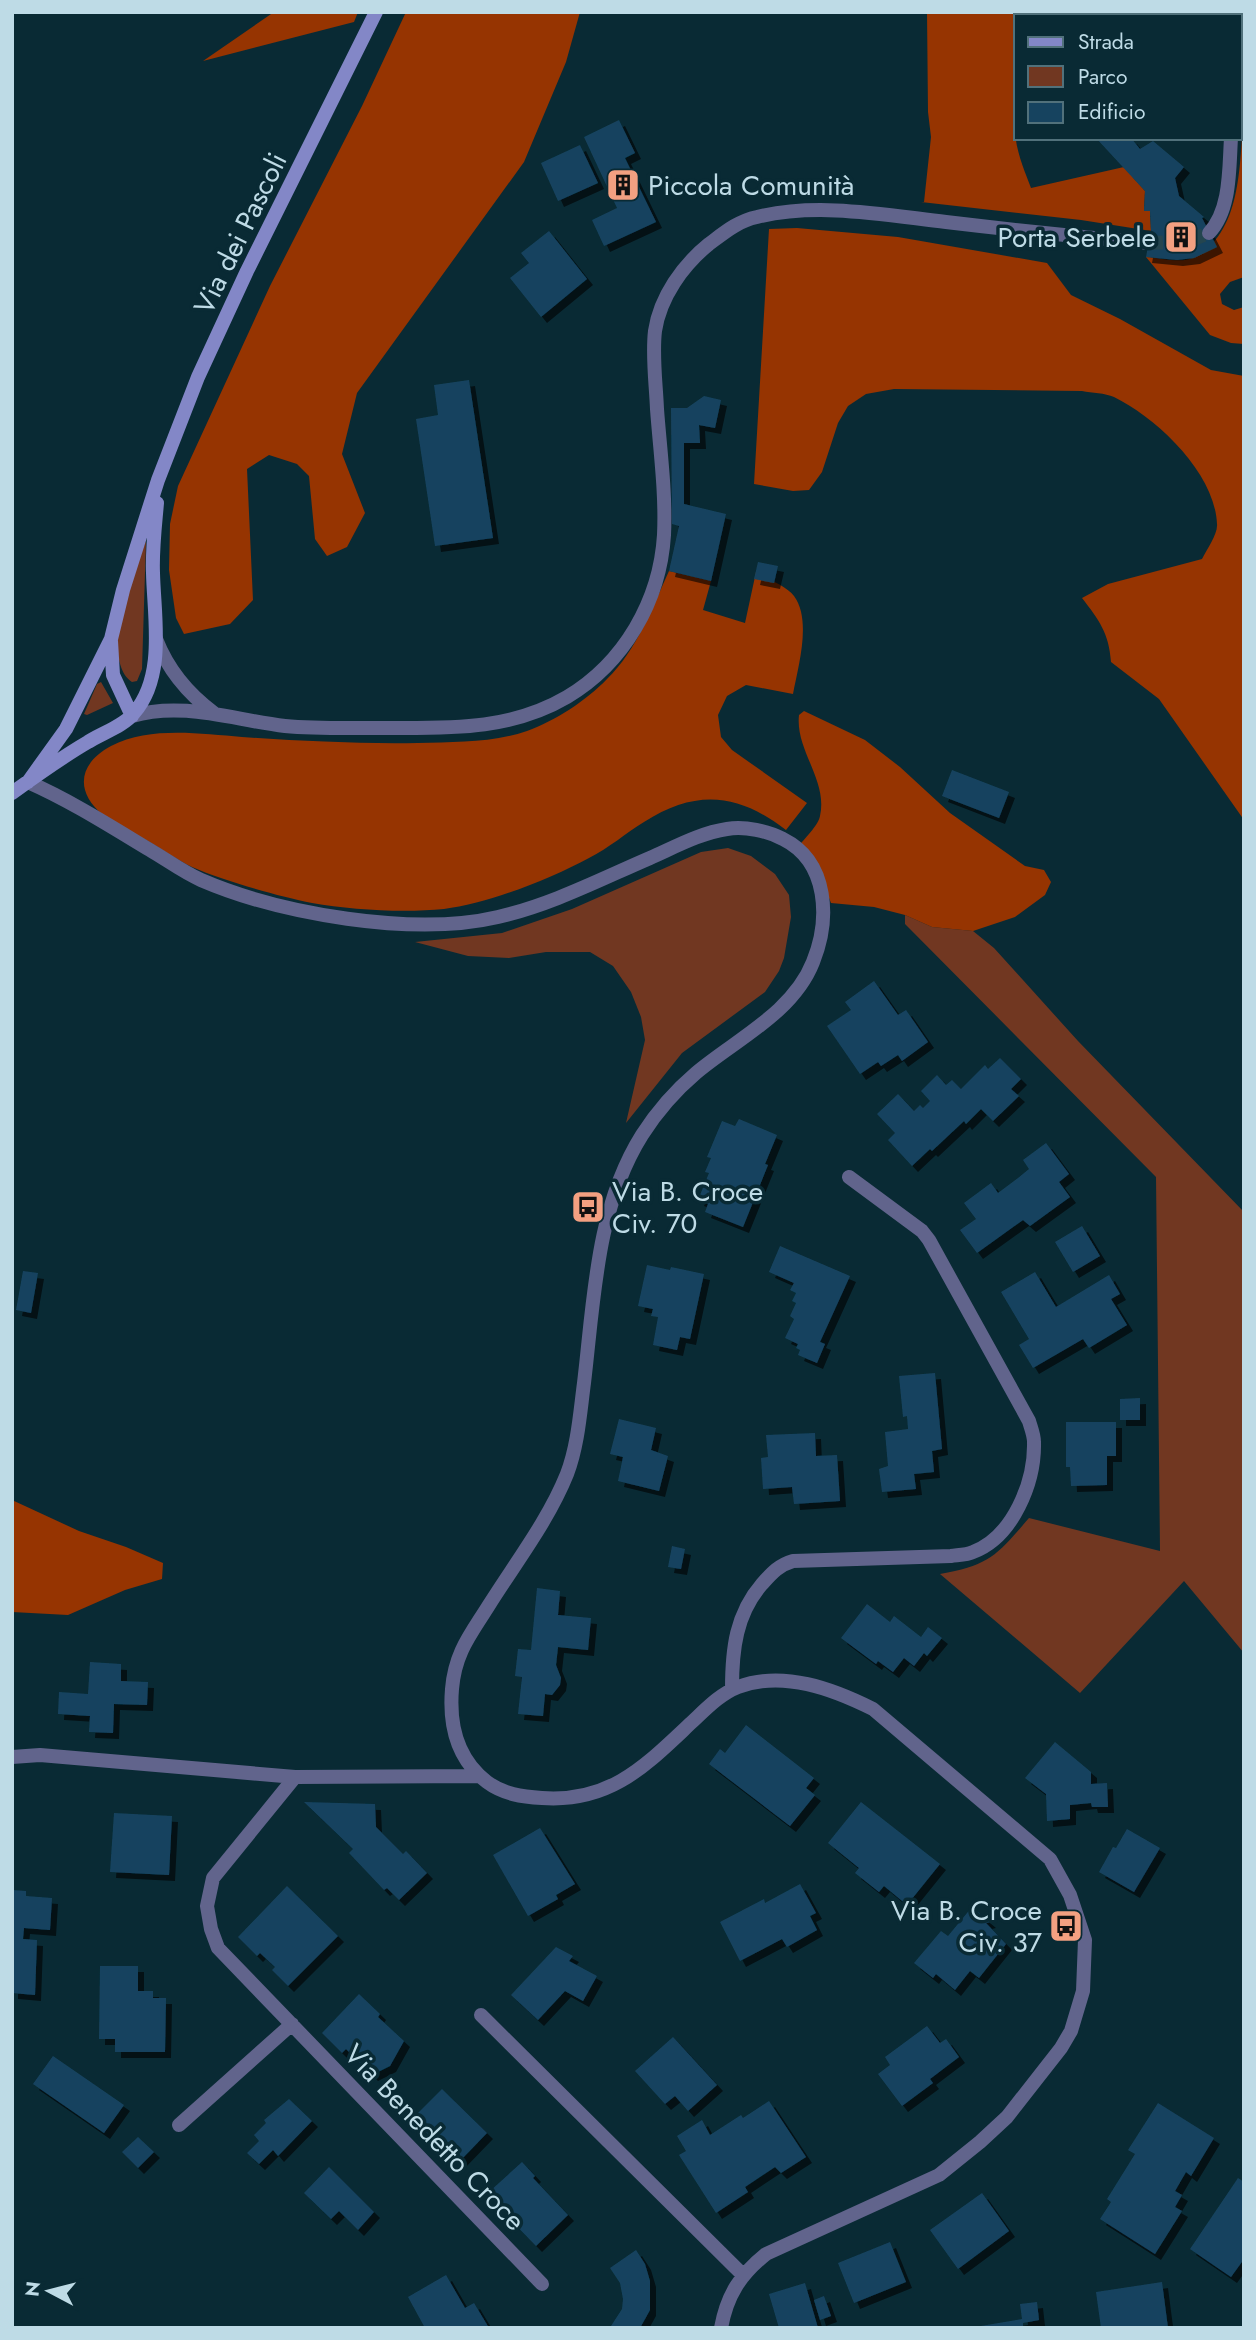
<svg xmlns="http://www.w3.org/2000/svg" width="1256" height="2340" viewBox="0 0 1256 2340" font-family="Jost,sans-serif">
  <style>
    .green { fill: #713721 }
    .forest { fill: #963401 }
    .building { fill: #16435f; filter: url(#shadow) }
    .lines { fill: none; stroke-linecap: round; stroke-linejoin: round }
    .street-tunnel { stroke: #24454f; stroke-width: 14; stroke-dasharray: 14 7; stroke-linecap: butt }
    .street { stroke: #61648c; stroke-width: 14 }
    .secondary { stroke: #8387c7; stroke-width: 14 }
    .labels { text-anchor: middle; stroke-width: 7; stroke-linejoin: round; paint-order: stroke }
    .poi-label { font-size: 28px; fill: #bedbe6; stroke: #092a34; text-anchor: start }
    .street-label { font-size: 28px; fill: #bedbe6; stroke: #092a34 }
  </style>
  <defs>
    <filter id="shadow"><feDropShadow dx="6" dy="6" stdDeviation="0" flood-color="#0009"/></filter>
  </defs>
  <rect width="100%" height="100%" fill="#092a34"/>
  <path class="green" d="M146,541L142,669L137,681L132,682C114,671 116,633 120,614C124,590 137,565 146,541Z
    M101,682L113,703L87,715L84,714L97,684Z
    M728,848L751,856L775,874L789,895L791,917L784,958L779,971L765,992L682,1053L626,1123L645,1040L641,1017L631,992L613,966L590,952H546L509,958L468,956L415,942L502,933L572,909L701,852Z
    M905,915L932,927L973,931L994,948L1078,1041L1244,1212V1653L1184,1581L1080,1693L940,1574C990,1565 997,1555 1029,1518L1160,1551L1156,1177L905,924Z"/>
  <path class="forest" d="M274,12H358L354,22L203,61Z
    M406,12H580L566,62L524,162L357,393L342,454L365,513L347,547L327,556L315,539L309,476L297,464L269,455L247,469L253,600L230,624L184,634L176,618L169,570L170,524L178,486L270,286L362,106Z
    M927,12H1066V16H1016V119C1012,142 1023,167 1031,188L1124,167L1145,191L1144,211H1150L1151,231L1081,220L921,202H924L931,137L928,112Z
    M1244,112V277L1230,282L1220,294L1222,304L1234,310L1244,307V344L1231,343L1210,335L1146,257C1161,258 1182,264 1195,257C1244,230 1239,159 1244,112Z
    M797,228L898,237L1047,263L1071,295L1120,319L1211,370L1244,376V820L1159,699L1111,662C1109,633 1099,620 1082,598L1108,584L1202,559C1207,549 1218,534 1217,524C1215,473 1157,418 1114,397C1105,393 1092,393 1082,391L894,389L866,394L848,406L838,423L822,472L809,490L793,491L754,484L769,229Z
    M669,571L711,581L703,610L745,623L756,572C767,579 787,586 794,596C812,620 798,667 793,694L746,685L727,696L718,715L721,737L732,750L807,803L786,830C738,793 696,789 644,822C626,833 609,848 589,858C550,879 487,904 444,909C404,913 351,910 312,903C278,896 224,881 192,867C177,860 162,849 148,841C133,833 116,825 103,815C74,791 79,763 111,746C150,726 200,734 242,737C301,741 359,744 418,743C455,742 492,743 527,731C555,721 587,700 607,679C637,650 652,608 669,571Z
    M804,711L865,740L900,767L950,813L1025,866L1044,870L1051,882L1045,895L1015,917L973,931L932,927L905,915L874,907L831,903L824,885L798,847C804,839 818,826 820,816C828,780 795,750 799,715Z
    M12,1500L79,1531L126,1547L163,1563L162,1579L125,1590L68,1615L12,1612Z"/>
  <path class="building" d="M619,120L635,153L625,158L656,222L604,246L592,220L617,208L584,137Z
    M1096,138H1131L1140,149L1153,141L1184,167L1175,178L1179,196L1204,217L1202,218L1217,247L1194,258L1177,260L1146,257L1151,231L1150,211H1144L1145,191Z
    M580,145L598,183L558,201L541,163Z
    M549,231L587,279L541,317L510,278L529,263L521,253Z
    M469,380L493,538L435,546L416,419L438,415L434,385Z
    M704,396L721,400L715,428L699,425L700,443H684V504L726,514L711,581L669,571L679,526L672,524L671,408H687Z
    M758,562L778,566L774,583L754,579Z
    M952,770L1009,792L999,818L942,796Z
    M874,981L898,1015L906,1010L928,1042L902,1061L898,1055L881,1066L878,1062L860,1074L827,1026L851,1010L845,1002Z
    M1000,1058L1021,1079L1011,1089L1019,1096L993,1121L981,1109L966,1124L964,1121L932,1151L930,1149L912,1166L888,1140L895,1133L877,1114L898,1094L914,1111L920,1105L923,1108L930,1101L921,1091L937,1075L946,1085L952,1080L961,1089L985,1065L988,1069Z
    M739,1119L777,1135L765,1164L768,1165L743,1227L705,1212L708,1204L698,1200L709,1173L705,1172L711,1158L707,1157L722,1121L735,1126Z
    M1046,1143L1069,1174L1059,1182L1070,1197L1030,1226L1023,1220L977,1253L960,1230L976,1219L964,1203L991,1183L998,1193L1018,1178L1029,1169L1023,1160Z
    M1082,1226L1100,1256L1073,1272L1055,1242Z
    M780,1246L850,1276L820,1342L825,1344L817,1363L798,1355L800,1350L796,1348L798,1344L785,1338L794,1319L790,1316L796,1303L792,1301L796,1293L790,1290L794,1283L769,1272Z
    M647,1265L670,1270L671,1267L704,1274L690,1339L680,1337L677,1350L653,1345L658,1317L651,1316L653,1309L638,1306Z
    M23,1271L38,1273L31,1313L16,1310Z
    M1035,1272L1056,1307L1109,1275L1120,1294L1111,1299L1127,1325L1089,1348L1083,1339L1033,1368L1019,1345L1029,1339L1001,1292Z
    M935,1373L942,1449L932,1451L934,1472L914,1474L916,1489L882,1492L879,1469L888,1466L885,1432L908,1429L907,1416L903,1417L899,1376Z
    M1140,1398V1420H1120V1399Z
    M619,1419L656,1428L651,1450L668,1456L659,1491L618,1481L623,1457L610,1454Z
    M1066,1422H1116V1456H1107V1485L1071,1486L1070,1467H1066Z
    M815,1433L816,1456L837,1455L840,1501L794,1504L792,1487L763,1489L761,1458L768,1457L766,1435Z
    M672,1546L685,1549L681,1569L668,1567Z
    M537,1588L560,1591L558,1615L591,1618L588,1650L558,1647L556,1665L561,1678L560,1685L552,1695L545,1694L543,1716L518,1714L522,1677L515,1676L518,1649L531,1650Z
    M867,1604L890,1622L894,1616L921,1637L928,1627L942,1638L927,1656L924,1653L914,1666L904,1658L893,1672L878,1661L876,1664L841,1638Z
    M90,1662L121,1664V1681L148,1682L147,1705L114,1704L113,1733L89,1732L90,1716L58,1714L59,1692L88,1694Z
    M746,1725L814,1778L806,1788L815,1795L790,1826L709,1764L720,1749L725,1753Z
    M1055,1742L1091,1772V1784L1107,1783L1108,1807H1092L1091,1803L1070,1805V1819L1047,1821L1046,1794L1025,1778Z
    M304,1802L375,1804L376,1827L403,1854L406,1851L427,1873L399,1900L387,1888L384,1890L349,1853L353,1849Z
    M861,1802L940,1864L907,1905L884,1886L879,1892L855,1873L859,1868L828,1843Z
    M114,1813L172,1816L169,1875L110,1872Z
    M540,1828L575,1884L556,1895L558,1899L528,1916L493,1855Z
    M1127,1829L1160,1848L1134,1892L1099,1872L1113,1847L1116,1848Z
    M800,1884L816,1913L810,1916L817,1930L787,1947L782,1939L740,1961L720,1922L764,1899L765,1903Z
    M287,1886L338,1936L288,1986L272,1970L275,1967L260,1953L257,1956L238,1937Z
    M12,1890L26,1891V1896L52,1898L50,1930L24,1928L23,1939L37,1940L35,1995L12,1993Z
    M972,1907L990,1922L986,1923L1006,1944L979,1978L970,1971L955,1990L936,1974L933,1978L914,1963L941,1931L948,1936Z
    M556,1947L573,1956L569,1961L597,1976L583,2001L565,1991L538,2020L511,1995Z
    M100,1966H138V1991H153V1998H166L165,2052H115V2039H99Z
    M359,1994L380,2014L378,2017L404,2041L390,2066L372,2075L346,2049L342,2053L322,2033Z
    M927,2026L940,2043L946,2039L959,2057L930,2079L933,2083L902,2106L878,2074L890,2065L885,2057Z
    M673,2037L717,2085L688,2111L675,2096L665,2104L635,2071Z
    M53,2056L124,2105L104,2133L33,2084Z
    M442,2089L487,2133L458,2163L412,2119Z
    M289,2099L312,2121L278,2156L273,2150L259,2164L247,2153L259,2141L254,2135L266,2123L264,2120Z
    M769,2101L806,2157L781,2173L775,2167L745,2187L748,2192L716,2213L679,2155L686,2151L677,2136L702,2120L710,2135L741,2115L743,2118Z
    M1158,2103L1214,2138L1191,2176L1186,2172L1175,2191L1182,2195L1175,2207L1182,2211L1155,2254L1100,2219L1111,2202L1107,2199L1135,2154L1128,2150Z
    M138,2137L154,2152L138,2168L122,2152Z
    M522,2162L535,2176L533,2178L568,2215L536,2246L505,2214L508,2211L489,2192Z
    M329,2167L374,2212L358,2230L339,2211L331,2219L304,2193Z
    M1238,2178L1244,2182V2259L1231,2277L1190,2249Z
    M982,2193L1009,2231L958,2269L930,2230Z
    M890,2242L906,2282L854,2303L838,2263Z
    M636,2250L645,2264L650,2281V2310L640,2328H613L611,2326L622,2309L623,2299L620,2283L610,2268Z
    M446,2275L465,2308L474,2303L489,2328H425L408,2297Z
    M1162,2282L1168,2328H1101L1096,2292Z
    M805,2283L818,2328H779L769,2294Z
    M824,2296L831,2316L820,2320L814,2300Z
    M1037,2302L1039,2320L1023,2323V2328H969L1022,2319L1020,2304Z"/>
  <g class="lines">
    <path class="street-tunnel" d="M1149,243L1186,242L1209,233"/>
    <path class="street" d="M1240,71L1244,59
      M1209,233C1231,210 1229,168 1231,138
      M156,639C168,670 187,693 214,713
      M132,716C183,701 233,720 285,726C317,729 350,728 383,728C448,728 509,731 567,697C624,663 660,601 664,535C666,493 660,450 657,409C656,384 652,356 655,331C660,297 683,265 709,244C725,232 738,221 757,217C818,202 885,215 946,222C1013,230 1081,237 1149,243
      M28,782C71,801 110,826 150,850C167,860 183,872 201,880C280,914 413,937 498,917C551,905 601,879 650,858C675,847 700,833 727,829C745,826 768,831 783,839C829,862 830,920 813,962C793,1013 735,1040 696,1073C676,1090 656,1113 642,1135C596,1208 594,1300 584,1383C580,1413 578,1445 567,1474C548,1521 516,1562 489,1605C471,1634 455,1652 452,1689C449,1725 457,1759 487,1782C503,1794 522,1797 542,1798C611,1803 646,1765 692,1722C706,1709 720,1694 738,1687C783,1670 833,1689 873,1709L1050,1859L1070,1895L1085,1940L1083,1991L1071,2031L1061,2048L1007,2117L980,2142L939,2175L766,2254C740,2275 727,2295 721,2328
      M732,1689C732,1649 736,1614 762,1584C772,1573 779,1565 793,1561L951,1556C958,1555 967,1555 973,1552C1013,1537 1035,1482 1034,1442C1034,1435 1031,1428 1029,1421L929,1240L922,1231L849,1177
      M12,1757L40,1755L295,1777L479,1776
      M295,1777L213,1878L207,1906L211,1929L218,1948L542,2284
      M481,2015L743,2275
      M179,2125L292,2024"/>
    <path class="secondary" d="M111,641L113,675L132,716
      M28,782L66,729L111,639L123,590L158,480L198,377L247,271L376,12
      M12,793C37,775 62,757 88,742C102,733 124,726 134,713C166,676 154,617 153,573C152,550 155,526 157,503"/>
  </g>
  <defs>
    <symbol id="building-square" viewBox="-11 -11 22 22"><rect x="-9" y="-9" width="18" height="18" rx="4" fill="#f3a081" stroke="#092a34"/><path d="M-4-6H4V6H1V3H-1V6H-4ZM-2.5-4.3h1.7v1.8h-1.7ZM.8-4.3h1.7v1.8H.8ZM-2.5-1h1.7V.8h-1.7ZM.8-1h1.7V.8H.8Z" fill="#111"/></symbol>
    <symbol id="bus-square" viewBox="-11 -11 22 22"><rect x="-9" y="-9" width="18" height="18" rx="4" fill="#f3a081" stroke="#092a34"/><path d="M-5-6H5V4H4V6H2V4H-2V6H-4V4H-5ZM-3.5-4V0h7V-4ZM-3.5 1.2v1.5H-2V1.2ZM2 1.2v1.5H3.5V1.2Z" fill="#111"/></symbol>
  </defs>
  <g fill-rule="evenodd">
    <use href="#building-square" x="604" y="166" width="38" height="38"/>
    <use href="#building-square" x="1162" y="218" width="38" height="38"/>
    <use href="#bus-square" x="569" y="1188" width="38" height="38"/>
    <use href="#bus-square" x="1047" y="1907" width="38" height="38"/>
  </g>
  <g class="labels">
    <g class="poi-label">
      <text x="648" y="195">Piccola Comunità</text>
      <text x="1156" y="247" text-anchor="end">Porta Serbele</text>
      <text x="612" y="1201">Via B. Croce<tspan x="612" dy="32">Civ. 70</tspan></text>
      <text x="1042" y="1920" text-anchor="end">Via B. Croce<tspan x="1042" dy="32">Civ. 37</tspan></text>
    </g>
    <g class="street-label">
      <text transform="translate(240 233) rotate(-64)" y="10">Via dei Pascoli</text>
      <text transform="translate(435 2137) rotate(46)" y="10">Via Benedetto Croce</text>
    </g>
  </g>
  <rect width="1256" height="2340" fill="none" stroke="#bedbe6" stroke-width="28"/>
  <rect x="1014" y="14" width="228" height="126" fill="#092a34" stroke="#51717b" stroke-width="2"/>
  <rect x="1028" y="37" width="35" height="10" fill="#8387c7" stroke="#51717b" stroke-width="2"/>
  <text x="1078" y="49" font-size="21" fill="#bedbe6">Strada</text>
  <rect x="1028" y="66" width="35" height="21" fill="#713721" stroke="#51717b" stroke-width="2"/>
  <text x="1078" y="84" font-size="21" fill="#bedbe6">Parco</text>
  <rect x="1028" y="102" width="35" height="21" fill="#16435f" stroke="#51717b" stroke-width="2"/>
  <text x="1078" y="119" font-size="21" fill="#bedbe6">Edificio</text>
  <g transform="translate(49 2291) rotate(277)" stroke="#092a34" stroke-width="5" paint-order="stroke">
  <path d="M0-5L12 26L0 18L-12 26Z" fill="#bedbe6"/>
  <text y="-10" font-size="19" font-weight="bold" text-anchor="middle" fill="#bedbe6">N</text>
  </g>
</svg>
